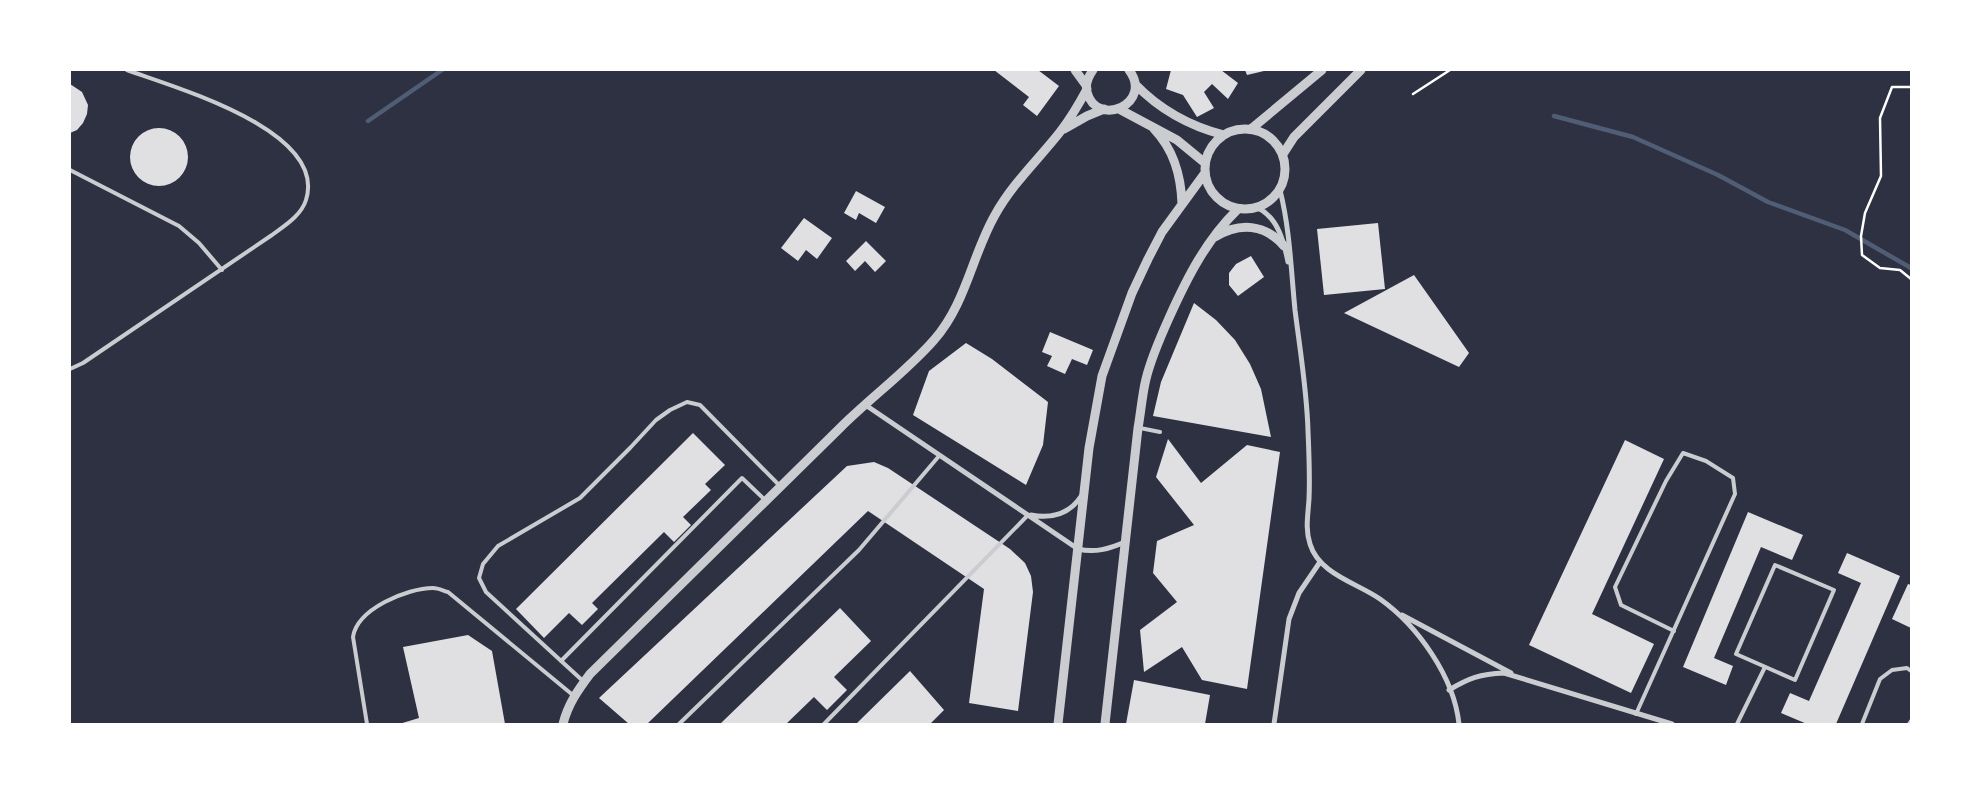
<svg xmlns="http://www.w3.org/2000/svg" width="1981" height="794" viewBox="0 0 1981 794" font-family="'PT Sans Narrow',sans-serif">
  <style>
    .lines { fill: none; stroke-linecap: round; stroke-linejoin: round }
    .stream { stroke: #4f5d75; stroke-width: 4.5 }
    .building { fill: #e0e0e3 }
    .path { stroke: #fff; stroke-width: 2.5 }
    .service { stroke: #caccd0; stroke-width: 4 }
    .minor { stroke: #caccd0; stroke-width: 5 }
    .tertiary { stroke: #caccd0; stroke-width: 9 }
  </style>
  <rect width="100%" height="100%" fill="#2d3142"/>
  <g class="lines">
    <path class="stream" d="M1554,116L1633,137L1718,175L1768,202L1845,230L1911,268
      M368,121L442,70"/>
  </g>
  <path class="building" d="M994,70H1038L1059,86L1037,116L1023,105L1029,97Z
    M1171,70H1221L1238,83L1228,99L1212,84L1204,92L1214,108L1197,117L1183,95L1166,89Z
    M1245,70H1264V71L1247,75Z
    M70,84L82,92L88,105L87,114L83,123L77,130L70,133Z
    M130 157a29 29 0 1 1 58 0a29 29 0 1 1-58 0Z
    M856,191L885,207L876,223L859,213L856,220L844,213Z
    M804,218L832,238L817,259L806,250L798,261L781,248Z
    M1378,223L1385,289L1324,295L1317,229Z
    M866,241L886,261L875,272L865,261L855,271L846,261Z
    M1251,256L1264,277L1238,296L1229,285V273L1236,264Z
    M1414,275L1469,353L1459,367L1344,313Z
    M1194,303L1216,320L1235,340L1250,364L1261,389L1271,437L1153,416L1161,382Z
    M1050,332L1093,350L1087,365L1072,359L1065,374L1047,366L1052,356L1042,352Z
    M966,343L992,359L1048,402L1043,445L1026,485L913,415L929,371Z
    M693,433L725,465L705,484L711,490L683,517L691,525L674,542L664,532L592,603L598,609L582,625L569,613L544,638L516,609Z
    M1168,439L1201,483L1247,445L1280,452L1247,689L1202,680L1182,647L1144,672L1140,630L1177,602L1153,573L1157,541L1194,525L1156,477Z
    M1625,440L1664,459L1592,614L1654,644L1631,693L1529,645Z
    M874,462L888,468L1010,549L1025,563L1031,576L1033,592L1018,711L969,703L984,589L868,511L647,724H629L599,698L847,466Z
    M1748,512L1803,535L1792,560L1761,547L1714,658L1733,666L1726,685L1683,667Z
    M1847,553L1900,576L1836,724H1807L1781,713L1790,693L1809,701L1861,583L1838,573Z
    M1908,584L1911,585V628L1892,619Z
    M840,608L871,641L834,677L847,690L827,710L814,697L786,724H720Z
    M468,635L492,651L505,724H399L419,718L403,647Z
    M910,671L944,710L930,724H856Z
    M1134,680L1210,695L1205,724H1126Z"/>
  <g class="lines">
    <path class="path" d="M1911,87H1892L1880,118L1881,176L1865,213L1861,236L1862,255L1880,268L1900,270L1911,279
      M1413,94L1450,70"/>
    <path class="service" d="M70,170L179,226L199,243L222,270
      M70,369L83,363L272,235C284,226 301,216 306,200C328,130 173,87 127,70
      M1140,428L1160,432
      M1775,565L1834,590L1795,680L1736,654Z
      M561,661L742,478L766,501
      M583,681L486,592L479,578L483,564L498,546L580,498L630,448L656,420L670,410L687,402L700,405L780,486
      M1636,714L1735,494L1733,478L1706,461L1683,453L1666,481L1615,587L1621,605L1674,631
      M367,724L353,637C357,609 407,588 433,588C438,588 444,591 448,592L574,696
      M679,724L859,550L939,456
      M824,724L1028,515
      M1737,724L1765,667
      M1862,724L1880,679L1892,670L1907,668L1911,671
      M1909,724L1911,721"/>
    <path class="minor" d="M1280,190C1290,230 1291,270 1295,310C1300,350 1307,391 1308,431C1309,453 1310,477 1309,499C1308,515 1305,529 1310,544C1319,574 1357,583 1380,599C1418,626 1454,677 1459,724
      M1258,208C1278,218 1284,242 1288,262
      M864,404L1078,549C1095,553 1109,549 1125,542
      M1031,515C1052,519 1070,514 1082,495
      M1402,615L1511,673
      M1449,690C1469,678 1480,674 1504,673L1672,724
      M1274,724L1289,619L1299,593L1320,562"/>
    <path class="tertiary" d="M1075,70L1086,85
      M1093,70C1088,77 1085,84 1087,92C1097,129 1154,103 1129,70
      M1135,84C1160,110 1189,126 1224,135
      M1119,109L1177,140L1205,163
      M1205 169a40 40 0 1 1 80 0a40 40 0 1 1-80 0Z
      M1064,129L1087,116L1104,109
      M1154,129C1174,150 1181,175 1182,204
      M1251,129L1322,70
      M1283,154L1294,137L1361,70
      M1215,237C1240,222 1265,224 1284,246
      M563,724C568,704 578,690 590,674C674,592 757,510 840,428C870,398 906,372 934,340C966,304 972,255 995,215C1012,184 1038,160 1060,132C1070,119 1079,104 1087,89
      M1058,724L1089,448L1102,376L1132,293L1148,259L1162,232L1205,173
      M1105,724L1138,428C1141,412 1142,395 1146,379C1151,358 1160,338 1169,318C1187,278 1206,240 1238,209"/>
  </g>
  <rect width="1981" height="794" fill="none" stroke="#ffffff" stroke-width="142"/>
</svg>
